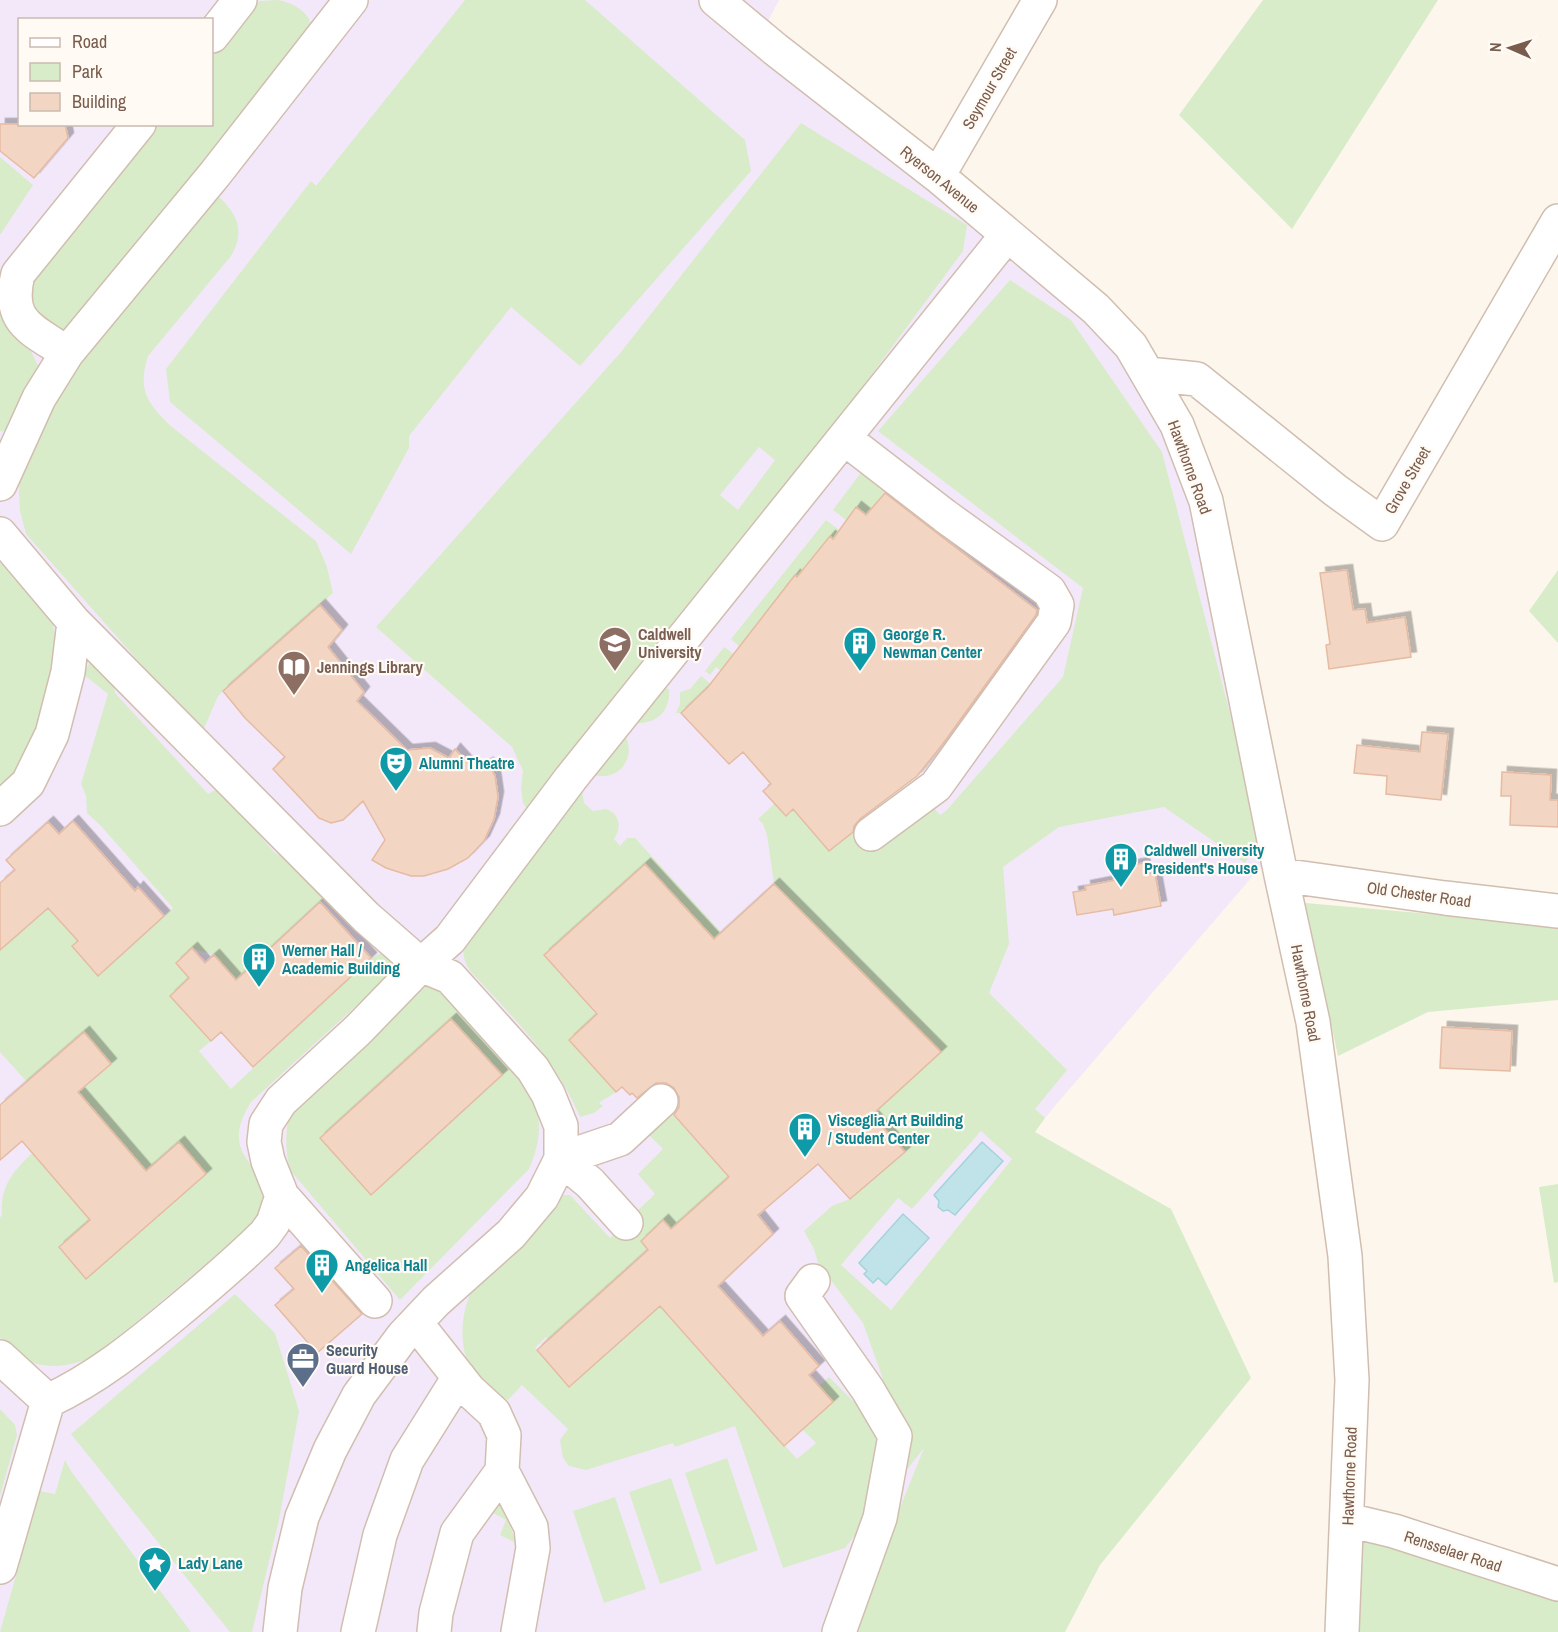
<svg xmlns="http://www.w3.org/2000/svg" width="1558" height="1632" viewBox="0 0 1558 1632" font-family="'Archivo Narrow',sans-serif">
  <style>
    .education { fill: #f3e8fa; fill-rule: evenodd }
    .green { fill: #d8ecc9; fill-rule: evenodd }
    .water { fill: #bfe3e8; stroke: #a5d3da; stroke-width: 1.5 }
    .building { fill: #f3d5c3; stroke: #e6bba3; stroke-width: 1.5; filter: url(#shadow) }
    .lines { fill: none; stroke-linecap: round; stroke-linejoin: round }
    .minor-casing { stroke: #d1beb0; stroke-width: 36 }
    .minor { stroke: #fff; stroke-width: 33 }
    .labels { text-anchor: middle; stroke-width: 4.5; stroke-linejoin: round; paint-order: stroke }
    .street-label { font-size: 16px; fill: #7a5c4d; stroke: #fffaf3 }
    .education-label { font-size: 16px; font-weight: bold; fill: #785e54; stroke: #fffaf3; text-anchor: start }
    .culture-label { font-size: 16px; font-weight: bold; fill: #0d838f; stroke: #fffaf3; text-anchor: start }
    .service-label { font-size: 16px; font-weight: bold; fill: #4e5e75; stroke: #fffaf3; text-anchor: start }
  </style>
  <defs>
    <filter id="shadow"><feDropShadow dx="5.5" dy="-5.5" stdDeviation="0" flood-color="#0004"/></filter>
  </defs>
  <rect width="100%" height="100%" fill="#fdf6ec"/>
  <path class="education" d="M0,0H779L754,48L985,233L1119,351L1191,487L1270,856L1054,1107L891,1310L926,1444L850,1632H0ZM20,20H212V124H20Z"/>
  <path class="green" d="M278,0C293,3 308,11 312,26L308,35L69,328L61,333L43,325L31,301L33,279L153,125L212,124V52L244,12L260,1Z
    M465,0H585L745,140L751,171L580,366L511,307L409,436V448L351,554L170,402L166,369L311,181L316,186Z
    M1263,0H1438L1292,229L1179,115Z
    M801,123L967,225L963,251L759,527L530,813L523,803L521,788L523,771L512,747L376,627L621,352ZM759,447L775,460L738,510L720,495Z
    M0,157L33,185L0,235Z
    M217,195C237,213 246,231 231,256L148,356C137,391 148,404 172,427L316,541L327,567L333,593L218,696L202,733L26,534L20,511L19,491L21,469L65,381Z
    M1010,280L1071,320L1162,452L1261,833L1245,863L1164,807L1059,827L1003,867L1009,944L989,993L1067,1070L1035,1109L1045,1118L1035,1132L1171,1209L1251,1378L1100,1565L1065,1632H850L924,1448L845,1548L783,1568L735,1426L675,1447L673,1443L586,1470L569,1466L563,1458L560,1440L568,1429L522,1385L508,1400C501,1397 492,1394 487,1389C456,1364 457,1316 475,1284L558,1197L564,1195H570L610,1238L630,1221V1218L655,1194L638,1174L663,1149L645,1131L665,1106L729,1177L671,1229L663,1221L641,1241L648,1250L548,1340L546,1337L535,1348L570,1386L660,1306L797,1459L816,1443L802,1429L833,1402L819,1386L829,1377L853,1401L883,1379L863,1323L818,1263L814,1249L804,1231L832,1206L850,1199L905,1151L872,1115L774,884L767,835L763,824L758,819L775,803L786,816L793,809L829,851L913,783L940,815L946,811L1063,677L1083,588L878,431ZM981,1131L1012,1159L891,1310L841,1265L898,1198L912,1209Z
    M0,285L40,370L8,432L0,431Z
    M865,467L890,485L866,515L856,508L846,520L833,510Z
    M826,520L839,530L833,538L830,537L797,577L795,575L741,648L731,639Z
    M0,563L9,565L50,612L56,639L55,665L39,740L0,795Z
    M1558,570V643L1529,611Z
    M724,647L735,655L730,658L721,671L716,667L710,675L705,671Z
    M94,662L114,681L115,693L208,794L219,788L275,853L289,859L334,894L320,902L236,980L214,955L192,948L176,963L189,978L170,996L211,1041L199,1051L231,1089L371,958L386,951L390,959L392,971L380,984L251,1102C246,1111 240,1121 239,1132C235,1174 294,1172 248,1229L99,1353C75,1368 37,1373 13,1351C8,1347 4,1342 0,1337V1217L2,1216C0,1185 13,1172 32,1153L90,1220L59,1247L86,1279L206,1174L179,1143L146,1171L78,1092L109,1065L27,1082L0,1052V951L48,908L78,941L72,947L98,975L173,908L101,826L87,813L86,796L81,784L108,694L83,674L89,664Z
    M701,676L711,684L704,695L700,694L681,713H676L680,704V692L690,689Z
    M664,688L669,689C671,711 656,725 635,723Z
    M625,735C637,758 619,782 593,775Z
    M582,791L584,803L593,811L606,809C620,814 622,827 614,839L620,846L627,838H635L721,932L713,939L645,864L546,954L596,1015L569,1040L616,1092L599,1103L603,1106L594,1113L580,1117C555,1058 513,1017 470,971C464,961 462,954 464,942Z
    M1305,903L1558,925V1000L1428,1012L1338,1056Z
    M427,982H436C454,1002 471,1021 488,1040C526,1082 555,1110 529,1169L400,1300L290,1170C285,1149 285,1133 290,1112Z
    M1558,1184V1282L1554,1283L1539,1187Z
    M235,1294L275,1333L299,1411L279,1520L252,1632H230L71,1434Z
    M0,1409L15,1425L17,1435L0,1496Z
    M727,1458L758,1550L716,1565L685,1473Z
    M65,1460L71,1471L191,1632H0L40,1491L55,1494Z
    M671,1478L702,1570L660,1584L629,1492Z
    M615,1497L646,1589L604,1603L573,1511Z
    M496,1502L500,1503L508,1519L516,1543L500,1535L506,1520L486,1509Z
    M1359,1539L1547,1593L1558,1599V1632H1359Z"/>
  <path class="water" d="M982,1142L1003,1161L955,1215L948,1210L943,1211L938,1207L939,1201L934,1195Z
    M903,1214L929,1238L886,1285L878,1278L873,1283L864,1274L867,1271L859,1263Z"/>
  <path class="building" d="M0,124H65L68,138L34,178L0,151Z
    M885,493L1037,610L1036,615L942,745L917,776L860,819L854,826L853,832L829,851L793,809L786,816L763,791L771,784L743,752L729,764L681,713L708,687L795,575L797,577L830,536L833,539L856,507L866,515Z
    M1347,570L1353,610L1365,609L1367,623L1405,617L1411,657L1329,669L1326,645L1330,644L1320,573Z
    M320,605L342,630L328,647L364,692L357,701L407,750L430,748L449,758L455,749L474,770L488,763L495,776L498,797L494,819L484,841L468,858L448,869L424,876H411L386,868L372,860L385,840L363,801L343,820L331,823L319,818L273,769L285,757L245,718L223,691Z
    M1422,732L1448,734L1441,800L1386,794L1387,776L1354,773L1357,745L1420,752Z
    M1502,772L1551,775L1550,800H1558V827L1510,825L1511,796H1501Z
    M73,821L135,891L138,887L164,916L98,976L72,946L78,941L48,908L0,950V883L15,870L6,860L48,822L59,834Z
    M1144,863L1146,874L1155,873L1161,906L1114,915L1113,909L1077,915L1073,892L1086,890L1085,886L1121,879L1119,867Z
    M645,864L714,939L774,884L941,1052L872,1115L905,1152L850,1199L818,1164L758,1215L773,1234L718,1286L763,1336L780,1321L819,1366L809,1375L833,1402L784,1446L660,1306L569,1387L537,1350L648,1250L641,1241L663,1220L671,1229L729,1177L674,1115L679,1107V1097L674,1088L666,1083H656L637,1098L632,1093L630,1095L622,1087L616,1092L569,1040L597,1014L544,955Z
    M320,902L371,958L253,1067L221,1032L211,1041L170,996L189,978L176,963L192,948L205,963L214,955L236,980Z
    M451,1019L502,1075L371,1195L320,1138Z
    M1442,1027L1512,1031L1510,1071L1440,1068Z
    M84,1032L111,1064L78,1092L146,1171L179,1142L206,1174L86,1279L59,1247L90,1220L22,1141L0,1160V1105Z
    M301,1246L362,1314L317,1353L275,1305L294,1289L275,1268Z"/>
  <g class="lines">
    <defs>
      <path id="minor" d="M716,0L775,49L938,176L1096,309L1131,346L1177,425L1206,501L1281,875L1313,1022L1345,1256L1352,1380L1342,1632
        M212,36L240,0
        M938,176L1040,0
        M67,353C32,329 6,323 18,274L139,124
        M1148,374L1197,379L1335,490L1382,524L1558,221
        M844,438L945,516L1049,591L1057,605L1054,622L936,786L871,834
        M0,484L39,398L67,353L215,174L351,0
        M0,534L74,622L68,672L52,734L28,783L0,809
        M74,622L366,917L421,965L450,977L533,1069L548,1094L561,1126V1159L542,1197L511,1234L436,1301L403,1336L359,1395L330,1450L302,1517L285,1588L280,1632
        M1281,875L1445,898L1558,911
        M561,1159L620,1139L661,1101
        M561,1159L590,1183L626,1223
        M282,1196L375,1301
        M813,1281L802,1296L868,1390L895,1436L880,1518L839,1632
        M416,1323L469,1390L494,1413L504,1435L502,1471L531,1527L533,1548L518,1632
        M0,1357L48,1401
        M48,1401C97,1378 135,1347 176,1313C206,1288 237,1262 265,1234L273,1223L282,1196L268,1161L264,1142L266,1124L281,1101L358,1030L421,965L450,939L571,778L1007,235
        M1348,1520L1394,1531L1558,1584
        M0,1567L48,1401
        M358,1632L380,1535L407,1460L459,1377
        M434,1632L436,1613L457,1533L502,1471"/>
    </defs>
    <use href="#minor" class="minor-casing"/>
    <use href="#minor" class="minor"/>
  </g>
  <defs>
    <symbol id="university-pin" viewBox="-11 -11 22 30"><path d="M0 17L-7.5 6A9.5 9.5 0 1 1 7.5 6Z" fill="#8d6e63" stroke="#fffaf3"/><path d="M0-5L7-2L0 1L-7-2ZM-4 1L0 2.5L4 1V4Q0 6-4 4Z" fill="#fff"/></symbol>
    <symbol id="building-pin" viewBox="-11 -11 22 30"><path d="M0 17L-7.5 6A9.5 9.5 0 1 1 7.5 6Z" fill="#0f9aa8" stroke="#fffaf3"/><path d="M-4-6H4V6H1V3H-1V6H-4ZM-2.5-4.3h1.7v1.8h-1.7ZM.8-4.3h1.7v1.8H.8ZM-2.5-1h1.7V.8h-1.7ZM.8-1h1.7V.8H.8Z" fill="#fff"/></symbol>
    <symbol id="library-pin" viewBox="-11 -11 22 30"><path d="M0 17L-7.5 6A9.5 9.5 0 1 1 7.5 6Z" fill="#8d6e63" stroke="#fffaf3"/><path d="M-6-4Q-3-5.5-.7-3.5V5Q-3 3-6 4ZM6-4Q3-5.5 .7-3.5V5Q3 3 6 4Z" fill="#fff"/></symbol>
    <symbol id="theatre-pin" viewBox="-11 -11 22 30"><path d="M0 17L-7.5 6A9.5 9.5 0 1 1 7.5 6Z" fill="#0f9aa8" stroke="#fffaf3"/><path d="M-5-5.5Q0-4 5-5.5V0Q5 5 0 6Q-5 5-5 0ZM-3.3-2.5H-1v1.5H-3.3ZM1-2.5H3.3v1.5H1ZM-2.8 1Q0 5.5 2.8 1Z" fill="#fff"/></symbol>
    <symbol id="office-pin" viewBox="-11 -11 22 30"><path d="M0 17L-7.5 6A9.5 9.5 0 1 1 7.5 6Z" fill="#5c6f8a" stroke="#fffaf3"/><path d="M-6-3h4V-5.5h4V-3h4V5H-6ZM-1-4.5V-3h2v-1.5ZM-6 0V1H6V0Z" fill="#fff"/></symbol>
    <symbol id="sight-pin" viewBox="-11 -11 22 30"><path d="M0 17L-7.5 6A9.5 9.5 0 1 1 7.5 6Z" fill="#0f9aa8" stroke="#fffaf3"/><path d="M0-6L1.8-2.2L6-1.7L2.9 1.2L3.7 5.4L0 3.3L-3.7 5.4L-2.9 1.2L-6-1.7L-1.8-2.2Z" fill="#fff"/></symbol>
  </defs>
  <g fill-rule="evenodd">
    <use href="#university-pin" x="596" y="624" width="38" height="52"/>
    <use href="#building-pin" x="841" y="624" width="38" height="52"/>
    <use href="#library-pin" x="275" y="648" width="38" height="52"/>
    <use href="#theatre-pin" x="377" y="744" width="38" height="52"/>
    <use href="#building-pin" x="1102" y="840" width="38" height="52"/>
    <use href="#building-pin" x="240" y="940" width="38" height="52"/>
    <use href="#building-pin" x="786" y="1110" width="38" height="52"/>
    <use href="#building-pin" x="303" y="1246" width="38" height="52"/>
    <use href="#office-pin" x="284" y="1340" width="38" height="52"/>
    <use href="#sight-pin" x="136" y="1544" width="38" height="52"/>
  </g>
  <g class="labels">
    <g class="street-label">
      <text transform="translate(989 88) rotate(-60)" y="6">Seymour Street</text>
      <text transform="translate(940 179) rotate(39)" y="6">Ryerson Avenue</text>
      <text transform="translate(1190 467) rotate(70)" y="6">Hawthorne Road</text>
      <text transform="translate(1407 480) rotate(-60)" y="6">Grove Street</text>
      <text transform="translate(1419 894) rotate(8)" y="6">Old Chester Road</text>
      <text transform="translate(1306 993) rotate(79)" y="6">Hawthorne Road</text>
      <text transform="translate(1349 1476) rotate(-88)" y="6">Hawthorne Road</text>
      <text transform="translate(1453 1551) rotate(18)" y="6">Rensselaer Road</text>
    </g>
    <g class="education-label">
      <text x="638" y="640">Caldwell<tspan x="638" dy="18">University</tspan></text>
      <text x="317" y="673">Jennings Library</text>
    </g>
    <g class="culture-label">
      <text x="883" y="640">George R.<tspan x="883" dy="18">Newman Center</tspan></text>
      <text x="419" y="769">Alumni Theatre</text>
      <text x="1144" y="856">Caldwell University<tspan x="1144" dy="18">President's House</tspan></text>
      <text x="282" y="956">Werner Hall /<tspan x="282" dy="18">Academic Building</tspan></text>
      <text x="828" y="1126">Visceglia Art Building<tspan x="828" dy="18">/ Student Center</tspan></text>
      <text x="345" y="1271">Angelica Hall</text>
      <text x="178" y="1569">Lady Lane</text>
    </g>
    <g class="service-label">
      <text x="326" y="1356">Security<tspan x="326" dy="18">Guard House</tspan></text>
    </g>
  </g>
  <rect x="18" y="18" width="195" height="108" fill="#fffaf3" stroke="#cabbb1" stroke-width="1.5"/>
  <rect x="30" y="38" width="30" height="9" fill="#ffffff" stroke="#cabbb1" stroke-width="1.5"/>
  <text x="72" y="48" font-size="18" fill="#7a5c4d">Road</text>
  <rect x="30" y="63" width="30" height="18" fill="#d8ecc9" stroke="#cabbb1" stroke-width="1.5"/>
  <text x="72" y="78" font-size="18" fill="#7a5c4d">Park</text>
  <rect x="30" y="93" width="30" height="18" fill="#f3d5c3" stroke="#cabbb1" stroke-width="1.5"/>
  <text x="72" y="108" font-size="18" fill="#7a5c4d">Building</text>
  <g transform="translate(1510 48) rotate(273)" stroke="#fffaf3" stroke-width="4.5" paint-order="stroke">
  <path d="M0-4.5L10 22L0 15L-10 22Z" fill="#7a5c4d"/>
  <text y="-9" font-size="16" font-weight="bold" text-anchor="middle" fill="#7a5c4d">N</text>
  </g>
</svg>
